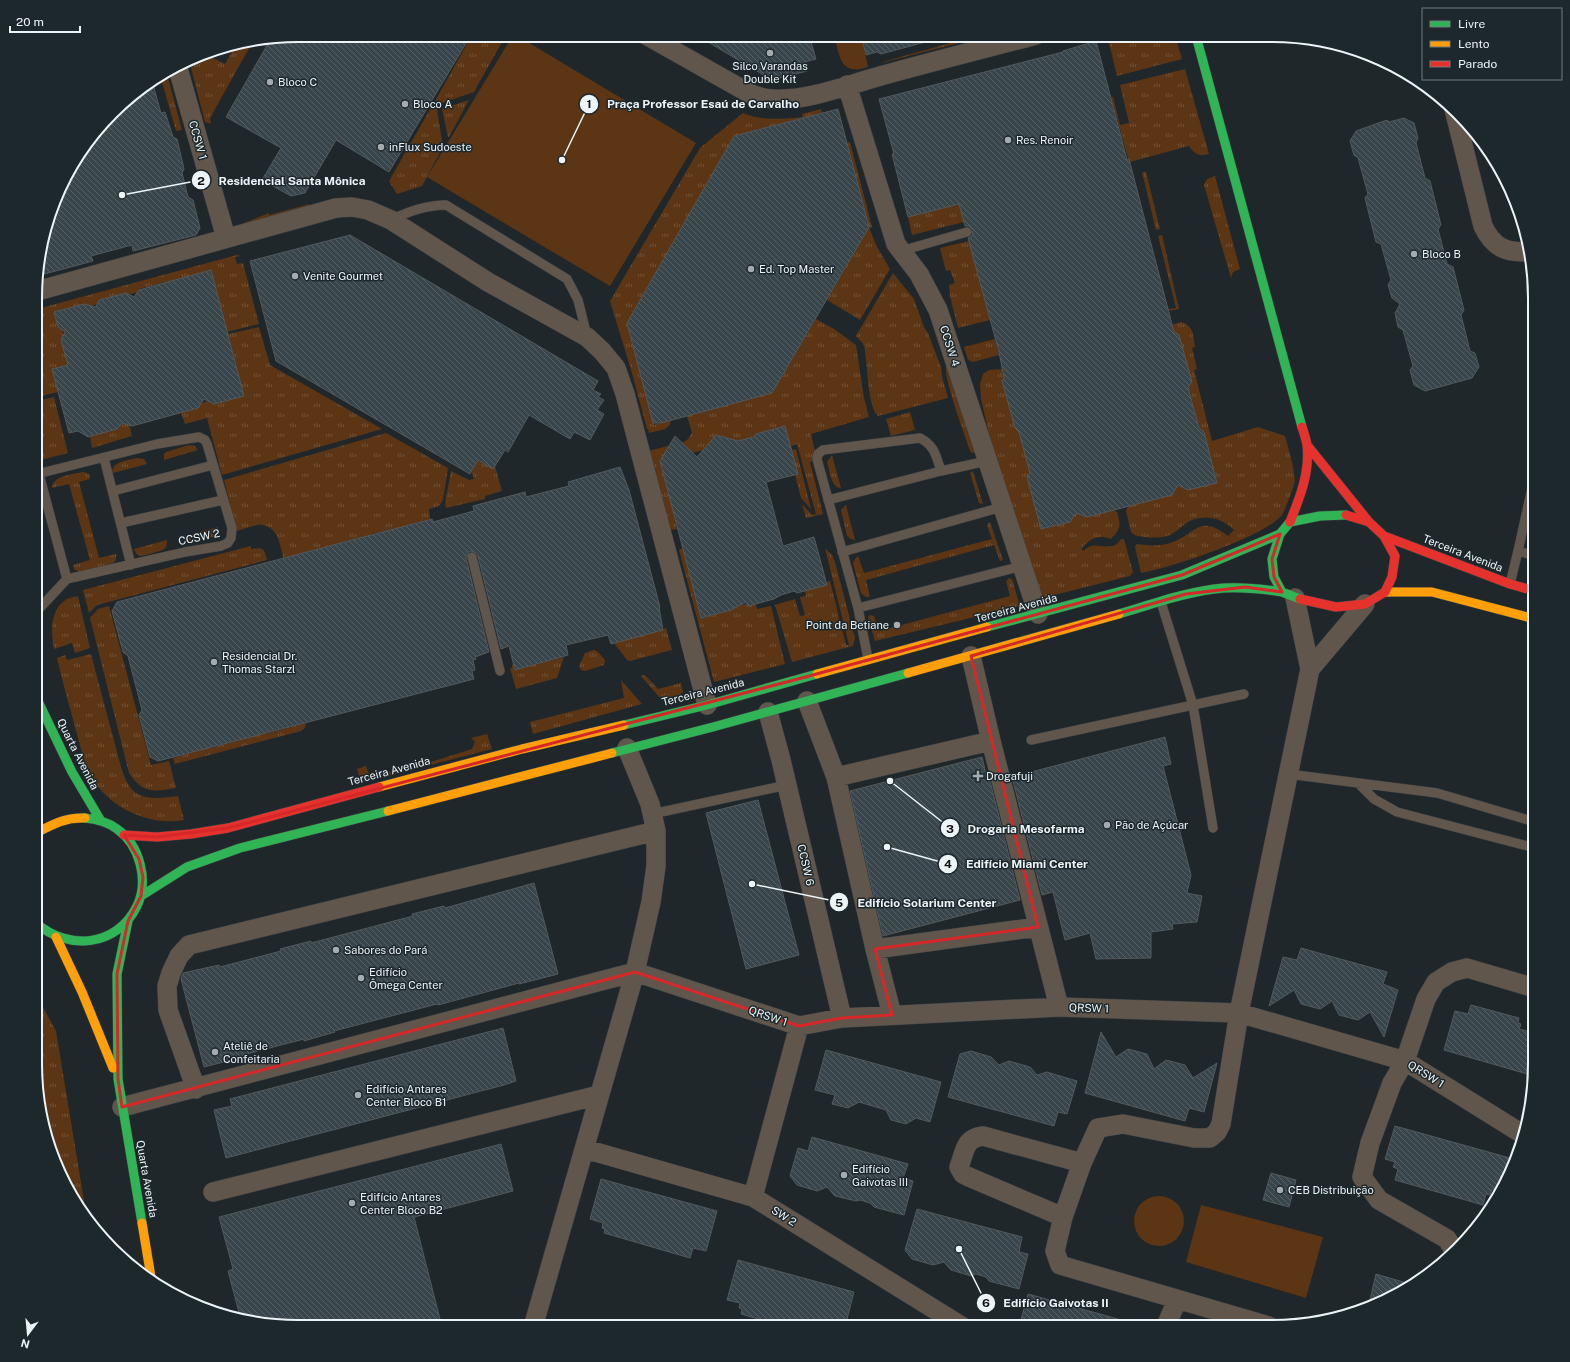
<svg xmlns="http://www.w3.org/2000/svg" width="1570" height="1362" viewBox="0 0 1570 1362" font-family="'Public Sans',sans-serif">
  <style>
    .grass { fill: url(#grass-tufts) }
    .park { fill: #5b3514 }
    .building { fill: url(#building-back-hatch); stroke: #53585b }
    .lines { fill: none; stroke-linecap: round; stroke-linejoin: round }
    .lane-casing { stroke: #3d4346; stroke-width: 10 }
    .street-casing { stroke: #3d4346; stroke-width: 20 }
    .fast-casing { stroke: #3d4346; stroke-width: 10 }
    .slow-casing { stroke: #3d4346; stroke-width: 10 }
    .jam-casing { stroke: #3d4346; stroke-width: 10 }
    .lane { stroke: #61564c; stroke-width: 9 }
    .street { stroke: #61564c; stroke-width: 19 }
    .fast { stroke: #30b455; stroke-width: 9 }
    .slow { stroke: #ff9f0a; stroke-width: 9 }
    .jam { stroke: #e5322d; stroke-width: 9 }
    .marked { fill: none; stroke: #d62828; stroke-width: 3; stroke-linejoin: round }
    .poi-dot { fill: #a5acaf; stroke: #1d282d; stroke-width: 1.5 }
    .labels { text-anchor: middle; stroke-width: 3; stroke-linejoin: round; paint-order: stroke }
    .poi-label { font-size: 11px; fill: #ecf4f7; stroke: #1d282d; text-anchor: start }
    .street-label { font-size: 11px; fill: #ecf4f7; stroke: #1d282d }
    .rim { fill: none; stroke: #ecf4f7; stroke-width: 2 }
    .leader { fill: none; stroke: #ecf4f7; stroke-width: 1.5 }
    .callout-dot { fill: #ecf4f7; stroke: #1d282d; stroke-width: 1.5 }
    .mark-label { font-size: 12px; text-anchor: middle; font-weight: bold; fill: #111 }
    .callout-label { font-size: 12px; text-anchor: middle; font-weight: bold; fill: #ecf4f7; stroke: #1d282d; stroke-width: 3; stroke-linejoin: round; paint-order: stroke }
  </style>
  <defs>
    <pattern id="grass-tufts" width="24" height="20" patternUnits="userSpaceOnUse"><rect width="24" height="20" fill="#5b3514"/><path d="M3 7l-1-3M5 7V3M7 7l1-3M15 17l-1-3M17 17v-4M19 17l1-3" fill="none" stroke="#735337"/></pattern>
    <pattern id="building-back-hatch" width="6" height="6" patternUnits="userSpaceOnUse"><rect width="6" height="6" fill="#38464b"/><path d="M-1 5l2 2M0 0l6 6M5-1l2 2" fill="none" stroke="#556166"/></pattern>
  </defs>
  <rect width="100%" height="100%" fill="#20272a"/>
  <path class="grass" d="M472,35H506L474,92L439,104L435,101Z
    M979,35H990L881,63L886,61Z
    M1134,35L1175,36L1182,59L1117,76L1109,43Z
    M252,43L210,118L211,124L205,122L189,60L213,49L209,56L225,64L236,45Z
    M1185,69L1209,154C1200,157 1194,154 1189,146L1130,162L1143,213L1111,97H1113L1120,125L1129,123L1120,85Z
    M166,71L182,130L176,131L160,75Z
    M469,100L449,137H448L442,109Z
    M432,106L437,109L443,147L422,186L397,194L389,181Z
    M821,109L822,113L734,136L627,323L654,425L671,420L670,425L665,429L649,433L648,429H647L632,373L610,301L700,148L743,113C762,121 783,119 803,117L802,114Z
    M850,142L872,227L870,228V230L877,247L890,269L860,320L827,300L869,227L847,143Z
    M1142,172H1146L1160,229L1156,230Z
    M1215,176L1240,269L1233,272L1231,278L1204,185L1207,179Z
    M309,204L310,210L239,225L269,213V215Z
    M959,204L964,222L912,235L908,217Z
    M1162,235L1179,309L1168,311L1155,256L1168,309L1176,308L1158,236Z
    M969,241L990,320L958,328L950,296L949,285L955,283L950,270L946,271L940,248Z
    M237,255L241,256L235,257L237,264L243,263L259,324L227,332L219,299L217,298L214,288L215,286L212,272L209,271L181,278L179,281L168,284L166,282L139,289L138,292L128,295L126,293L99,300L98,304L87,307L84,304L55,312L54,314L58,327L62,328L71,364L52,369L58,392L37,397V309Z
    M893,273L914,299L924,327L928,333L941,367L942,376L948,398L878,416C867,406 868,362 864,346C863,343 859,339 856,336Z
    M816,319L834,329L856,345L864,398L869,417L811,434L817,460L810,462L823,514L806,518L802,504L812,515L816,514L797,444L791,446L792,450L796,449L811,509L801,498L788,448L790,445L784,426L756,434L754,437L692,453L690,451L661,458L660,461L664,478L668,479L670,488L668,491L677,529L670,530L648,451L684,442L688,439L692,433L687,416L772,393Z
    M1181,322C1194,326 1193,335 1195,347L1192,348L1197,369L1194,370L1212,441L1258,427L1285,436C1288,447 1295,470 1295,481C1294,487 1285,510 1282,515C1264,537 1171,568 1141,573L1135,547L1137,544C1148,545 1159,547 1170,543C1196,535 1198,513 1228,536L1234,530C1221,517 1201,513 1185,524C1180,528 1176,532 1170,535C1162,538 1154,538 1145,537C1140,536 1135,537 1131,532L1126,511L1128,506L1145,499L1148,501L1172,495V488L1185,485L1186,489L1188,490L1216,483L1204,432L1200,430L1172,325Z
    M259,327L270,365L382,429L222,475L207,418L185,424L181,413L198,408L199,404L211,400L214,404L243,396L244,394L240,381L238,379L236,370L237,367L228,334Z
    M995,339L999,355L973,362L968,360L964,347Z
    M946,365L950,378L956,388L975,452L972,453L970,451C965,435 943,378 946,365Z
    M1002,369L1004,379L1002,382L1007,400L1010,399L1013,409L1010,411L1015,428L1017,430H1019L1030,473V474L1027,477L1041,527L1043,529L1070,522V515L1083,511L1084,516L1087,517L1113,510L1117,512C1121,526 1121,528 1111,539C1097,534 1090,539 1081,549L1084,551C1095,537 1111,556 1121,539H1124L1133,572L1130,576L1042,598L999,477L981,399L980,384L983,374L989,370Z
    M54,397L68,453L37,461V401Z
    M910,412L915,430L891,436L886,419Z
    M129,423L132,436L92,448L90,437L117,429L118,425Z
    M386,433L448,468L443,500L439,506L429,509L430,519L411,524L414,534L392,539L390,530L371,534L372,538H361L342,542L344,551C315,547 309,548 285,564C281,551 280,527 262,525C255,524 245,529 237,531L224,480Z
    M189,445L195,446L198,450L164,460V454L166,452Z
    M832,455L841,488C831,488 830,471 827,462Z
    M138,458L144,459L147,464L113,473L112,471C114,461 129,460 138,458Z
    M478,460L489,466H495L502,491L485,496V499L446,508L445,503L451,471L469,480L474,479L472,472Z
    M973,471L983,504H982L979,503L970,473Z
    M84,472L89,474L90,479L79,482L99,558L116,554C117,559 115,563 111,564L80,572L74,569L73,565L90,560L69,484L52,488C53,475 74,474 84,472Z
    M846,505L855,540L851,539L847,536L841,510Z
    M990,522L1003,560L1000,561L994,545L866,580L870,597H866L861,593L853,563L855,559L858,556L864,573L992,539L987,525Z
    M218,527V531L213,537L193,542L188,541L184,536Z
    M167,540C167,544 167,547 164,549C161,551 144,556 141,556C137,555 135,552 134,549Z
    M251,546V549C264,547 264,548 267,560L97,605L89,613L83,590Z
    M825,548L832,555L835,562L855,638L853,646L792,662L775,605L795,599L800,616L805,615L800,597L806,596L805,591L830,581L846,645H849Z
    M681,549H683L701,616L703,618L731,610L733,607L746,604L747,606L756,604L757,609L771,606L785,664L714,682L679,550Z
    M1009,578L1012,579L1020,606L875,641L868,617L870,615L874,616L879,631L1010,596L1006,581Z
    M78,596L90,648L75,653L72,643L54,649C51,634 50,612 63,602C67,598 73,597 78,596Z
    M109,606L151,765L169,761L176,788C154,792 143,794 129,773L90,618L98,609Z
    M666,628L672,650L630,661L627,660L614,643L663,630V629Z
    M594,650L598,652L605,660L604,665L585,671L581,670L579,666L585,653Z
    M91,654L121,767C123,772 124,777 127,782C137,803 159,798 178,796L184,820C149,826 111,809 92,778C85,766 82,752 78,738C71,711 63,685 57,658L65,655L67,660Z
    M564,657L557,678L516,689L510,668H512V665L514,664L515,670Z
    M645,675L658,689L681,683L683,692L679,695L661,699L641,676Z
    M621,680L642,704L533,734L530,722L624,698Z
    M262,720L266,734L306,723L305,728L301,731L175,764L173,758L201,750L198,736L207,734L211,748L255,736L252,722Z
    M487,734L492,749L361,783L357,769L366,766L369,774L376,775L431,762L472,749L475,742L471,738Z
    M36,994L56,1031L87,1219L79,1210L55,1165L36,1082Z"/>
  <path class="park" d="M513,35H516L696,143L610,286L427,177Z
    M834,35H861L868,67C840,76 840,57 834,35Z
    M830,609L836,632L806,640L800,617Z
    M1134 1221a25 25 0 1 1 50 0a25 25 0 1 1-50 0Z
    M1201,1205L1323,1237L1306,1298L1186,1262Z"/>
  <path class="building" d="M298,35H471L389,172L336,140L305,193L291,196L262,180L281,148L226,117L270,40Z
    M696,35H809L816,59L805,62L807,71L772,80Z
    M851,35H929V41L881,54L877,52L866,55L863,43Z
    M1096,41L1127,160L1129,159L1174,332L1179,335L1187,364L1192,382L1188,387L1199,428L1204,432L1217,483L1188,490L1178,485L1172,495L1087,517L1076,513L1070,522L1041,529L1027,477L1030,473L1019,432L1015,428L1002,381L1004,378L999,352L968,238L972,236L973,230L969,226H965L959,204L908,217L892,154H894L879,99L1063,52V51Z
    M152,81L161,113L165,112L173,137L177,139L184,169L182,173L188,197L193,200L200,228L196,235L133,251L132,245L91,256L93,261L37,276V263L49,213L70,166L125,100Z
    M838,109L869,227L772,393L661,423H653L627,323L734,136Z
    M1404,118L1414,123L1418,138L1416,143L1425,178L1430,181L1441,225L1438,229L1447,264L1453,267L1464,310L1461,315L1470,351L1475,353L1479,367L1472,378L1425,391L1414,385L1410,370L1413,366L1403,330L1398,327L1395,313L1400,304L1392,298L1388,285L1391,280L1381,244L1376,242L1365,198L1368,194L1358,158L1354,155L1350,141L1356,131L1387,120L1389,122Z
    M350,235L598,381L593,390L601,394L598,397L604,400L597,410L604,414L590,440L574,432L570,439L529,415L508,452L505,450L493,469L478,460L470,474L276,361L250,261Z
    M211,270L244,396L214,404L204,399L198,408L132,426L122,423L117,429L88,437L78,431L69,433L52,369L68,365L61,340L65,332L58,327L54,312L84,304L96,307L99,300L126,293L134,297L139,290Z
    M785,426L798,474L766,482L783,546L814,537L827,585L797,593L794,591L781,595L774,599L748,606L746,602L731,610L701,618L660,461L675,436L697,457L716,435L738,441L754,437L756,434Z
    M620,467L629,490L660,607H659L663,630L611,644L608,635L566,645L568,655L515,670L509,646L501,649L478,556L476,553L471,551L468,553L466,558L489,652L475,657L476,659L473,660L475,670L472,671L474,679L158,761L150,757L139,715L142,710L128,656L123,652L112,611L117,602L432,519L433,522L474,511L473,506L525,492L526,497L569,486L568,482Z
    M1165,737L1171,764L1163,766L1191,875L1187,893L1202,896L1197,922L1172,924L1173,929L1151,932V958L1096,959L1090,933L1065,940L1053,892L1042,895L1012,777Z
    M982,757L988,782L990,781L1020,900L883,936L850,791Z
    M758,800L799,955L746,969L706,813Z
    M534,883L558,974L519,984V983L438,1005L437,1004L334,1031L335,1032L304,1041V1039L243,1055V1057L204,1067L181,979L183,973L219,965L220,967L281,951L280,949L311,941V943L413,916L412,914L444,906L445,908Z
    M1301,948L1387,972L1383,984L1398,990L1384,1037L1370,1012L1358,1020L1339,1015L1332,1001L1320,1009L1301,1004L1294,990L1269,1006L1283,957L1297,960Z
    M1471,1005L1519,1018L1518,1023L1521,1024L1519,1029L1535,1033L1534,1076L1444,1050L1455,1011L1468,1014Z
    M503,1028L516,1081L504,1085L226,1158L214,1110L232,1106L230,1099Z
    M1101,1032L1116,1057L1128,1049L1147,1054L1154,1069L1166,1060L1185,1065L1193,1078L1217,1063L1204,1112L1189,1108L1185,1121L1085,1093Z
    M826,1050L941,1082L930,1122L916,1118L906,1124L891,1120L886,1110L859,1102L848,1108L832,1104L835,1095L815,1090Z
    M971,1051L991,1057L999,1065L1009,1061L1030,1067L1037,1075L1047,1072L1077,1081L1067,1114L1058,1112L1054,1126L948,1097L960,1054Z
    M1395,1126L1510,1158L1501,1192L1492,1189L1490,1195L1486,1194L1483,1205L1395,1180L1398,1169L1393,1167L1395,1162L1385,1159Z
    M812,1137L908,1164L903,1178L913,1181L904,1215L874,1207L870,1203L860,1200L856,1201L835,1196L827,1187L817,1191L797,1185L790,1176L798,1148L808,1151Z
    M501,1144L513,1191L414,1217L442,1327H298L241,1320L228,1271L233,1269L219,1217Z
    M1271,1173L1296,1180L1289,1207L1263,1200Z
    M601,1179L717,1211L706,1251L693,1248L690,1258L604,1233L605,1229L602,1228L603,1223L590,1219Z
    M917,1209L1022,1237L1019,1252L1028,1254L1019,1289L989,1281L986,1277L976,1274L971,1276L951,1270L944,1262L933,1265L912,1259L905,1250Z
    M738,1260L854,1292L845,1327H786L741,1314L742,1309L739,1308L740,1303L727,1300Z
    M1376,1274L1410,1284L1388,1300L1368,1308Z
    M1028,1294L1125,1321L1124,1327H1019Z"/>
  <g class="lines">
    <defs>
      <path id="lane" d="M391,220C409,211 426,205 446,205L567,279L578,300L587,336
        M901,251L967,232
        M104,458L131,565
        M37,474L157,444L199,437L205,440L207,444L232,528L231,538L228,543L221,546L185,552L67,579L39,474
        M113,491L213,465
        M828,500L941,471L987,461
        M121,523L223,500
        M1518,551L1532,488
        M842,552L1002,507
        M472,557L500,671
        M1510,584L1518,551L1535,556
        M1161,602L1193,705L1213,828
        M858,608L1022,566
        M37,611L67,579
        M868,659L858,608L817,459L818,454L823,450L920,438C935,446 936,456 941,471
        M1031,740L1244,694
        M1288,774L1437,793L1535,822
        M1358,783L1374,799L1397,812L1535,848
        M652,814L787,785"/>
      <path id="street" d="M646,35L747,92C755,96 765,99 773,99C808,101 844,86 877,77C930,62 983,49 1036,35
        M177,65L226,238
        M847,85L896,244L919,274L938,310L1038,614
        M1454,109L1483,226C1493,247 1506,254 1530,251
        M37,291L336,208L352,207L368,210L391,220L488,282L587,337L602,351L616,368L625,394L707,705
        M971,656L991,741L1059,1007
        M1310,669L1365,604
        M807,701L836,777L875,949L892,1015
        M768,712L781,760L842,1018
        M836,777L991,741
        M875,949L1038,927
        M196,1089L168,1010L167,986L171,973L179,956L189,945L656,831
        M122,1107L635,972L799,1026L842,1018L1059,1007L1239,1013L1405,1061L1524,1135
        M585,1149L753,1197L963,1327
        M213,1192L599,1095
        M753,1197L799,1026
        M1063,1217L969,1177L963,1174L959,1167C965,1152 964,1138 983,1136L1082,1163
        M1455,1252L1447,1239L1379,1200L1362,1177L1370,1143L1392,1083L1405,1061L1426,999L1436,982L1452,972L1467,968L1535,988
        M1166,1326L1177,1300
        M1269,1326L1060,1265L1055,1251L1063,1217L1082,1163L1098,1128L1123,1124L1194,1138H1210L1217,1132L1221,1124L1239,1013L1310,669L1295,598
        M533,1327L635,972L651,902L656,866V831L650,804L627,748"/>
      <path id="fast" d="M1196,36L1302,427
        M1300,599L1282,592L1274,577L1272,559L1280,534L1290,522L1320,516L1346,515
        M1119,614C1153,604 1188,591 1224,588C1243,587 1263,589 1282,592
        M987,627L1182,575L1280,534
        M36,697L72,772L101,821
        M624,725L707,705L817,674
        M612,753L713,727L908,673
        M141,896L187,867L240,848L388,811
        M128,921L117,974L118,1079L142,1223
        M36,923C68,951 117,947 137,906C149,881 140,845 117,829C108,822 96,819 85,818"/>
      <path id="slow" d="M1385,592H1432L1535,619
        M908,673L1119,614
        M817,674L987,627
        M379,787L522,749L624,725
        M388,811L612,753
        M36,833C53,824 66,817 85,818
        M56,937L82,992L113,1068
        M142,1223L152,1283"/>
      <path id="jam" d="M1307,445L1369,522
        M1290,522C1300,497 1310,473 1307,445C1306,439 1304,433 1302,427
        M1384,536L1510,584L1535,591
        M1300,599L1336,607L1365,604L1385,592L1392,577L1395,556L1384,536L1369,522L1346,515
        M124,835L157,837L191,834L228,828L379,787"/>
    </defs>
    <use href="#lane" class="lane-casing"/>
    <use href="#street" class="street-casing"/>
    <use href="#fast" class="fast-casing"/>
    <use href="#slow" class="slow-casing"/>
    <use href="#jam" class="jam-casing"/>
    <use href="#lane" class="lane"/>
    <use href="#street" class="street"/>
    <use href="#fast" class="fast"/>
    <use href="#slow" class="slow"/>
    <use href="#jam" class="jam"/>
  </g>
  <path class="marked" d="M1280,534L1272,559L1274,577L1282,592L1245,587L1186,594L971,656L1038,927L875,949L892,1015L842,1018L799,1026L635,972L122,1107L118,1079L117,974L128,921L141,896L143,877L139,859L124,835L157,837L228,828L798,679L1182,575Z"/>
  <g class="poi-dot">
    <circle cx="770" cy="53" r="4"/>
    <circle cx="270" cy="82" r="4"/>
    <circle cx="405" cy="104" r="4"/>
    <circle cx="1008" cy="140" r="4"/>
    <circle cx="381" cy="147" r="4"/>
    <circle cx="1414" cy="254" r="4"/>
    <circle cx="751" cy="269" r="4"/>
    <circle cx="295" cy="276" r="4"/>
    <circle cx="897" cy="625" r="4"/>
    <circle cx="214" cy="662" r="4"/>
    <path d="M976 770h4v4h4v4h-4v4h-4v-4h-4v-4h4z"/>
    <circle cx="1107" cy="825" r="4"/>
    <circle cx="336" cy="950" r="4"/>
    <circle cx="361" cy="978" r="4"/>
    <circle cx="215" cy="1052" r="4"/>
    <circle cx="358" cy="1095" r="4"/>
    <circle cx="844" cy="1175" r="4"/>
    <circle cx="1280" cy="1190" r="4"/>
    <circle cx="352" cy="1203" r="4"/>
  </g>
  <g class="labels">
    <g class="poi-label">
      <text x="770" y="70" text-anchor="middle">Silco Varandas<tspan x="770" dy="13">Double Kit</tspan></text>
      <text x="278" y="86">Bloco C</text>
      <text x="413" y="108">Bloco A</text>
      <text x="1016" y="144">Res. Renoir</text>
      <text x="389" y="151">inFlux Sudoeste</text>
      <text x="1422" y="258">Bloco B</text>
      <text x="759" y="273">Ed. Top Master</text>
      <text x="303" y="280">Venite Gourmet</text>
      <text x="889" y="629" text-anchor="end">Point da Betiane</text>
      <text x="222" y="660">Residencial Dr.<tspan x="222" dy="13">Thomas Starzl</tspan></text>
      <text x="986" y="780">Drogafuji</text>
      <text x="1115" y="829">Pão de Açúcar</text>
      <text x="344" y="954">Sabores do Pará</text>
      <text x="369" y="976">Edifício<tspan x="369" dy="13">Ômega Center</tspan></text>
      <text x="223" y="1050">Ateliê de<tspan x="223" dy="13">Confeitaria</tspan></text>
      <text x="366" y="1093">Edifício Antares<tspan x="366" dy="13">Center Bloco B1</tspan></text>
      <text x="852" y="1173">Edifício<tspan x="852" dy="13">Gaivotas III</tspan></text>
      <text x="1288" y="1194">CEB Distribuição</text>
      <text x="360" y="1201">Edifício Antares<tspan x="360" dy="13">Center Bloco B2</tspan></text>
    </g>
    <g class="street-label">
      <text transform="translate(198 140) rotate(74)" y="4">CCSW 1</text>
      <text transform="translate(950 346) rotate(72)" y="4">CCSW 4</text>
      <text transform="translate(199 537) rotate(-12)" y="4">CCSW 2</text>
      <text transform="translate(1463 553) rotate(21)" y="4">Terceira Avenida</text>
      <text transform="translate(1016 608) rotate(-15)" y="4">Terceira Avenida</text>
      <text transform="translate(703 692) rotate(-14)" y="4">Terceira Avenida</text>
      <text transform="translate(78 754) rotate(63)" y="4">Quarta Avenida</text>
      <text transform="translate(389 771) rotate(-15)" y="4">Terceira Avenida</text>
      <text transform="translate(806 865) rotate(77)" y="4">CCSW 6</text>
      <text transform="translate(1089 1008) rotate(2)" y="4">QRSW 1</text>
      <text transform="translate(768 1016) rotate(19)" y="4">QRSW 1</text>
      <text transform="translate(1426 1074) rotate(32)" y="4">QRSW 1</text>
      <text transform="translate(147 1179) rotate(80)" y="4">Quarta Avenida</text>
      <text transform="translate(784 1216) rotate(32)" y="4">SW 2</text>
    </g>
  </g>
  <path d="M0 0H1570V1362H0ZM298 42H1272A256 256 0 0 1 1528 298V1064A256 256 0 0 1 1272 1320H298A256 256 0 0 1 42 1064V298A256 256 0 0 1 298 42Z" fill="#1d282d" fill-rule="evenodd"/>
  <path class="rim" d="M298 42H1272A256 256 0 0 1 1528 298V1064A256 256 0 0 1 1272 1320H298A256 256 0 0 1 42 1064V298A256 256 0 0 1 298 42Z"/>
  <path class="leader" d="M562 160L589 104M122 195L201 180M890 781L950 828M887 847L948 864M752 884L839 902M959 1249L986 1303"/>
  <g class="callout-dot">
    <circle cx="562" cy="160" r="4"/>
    <circle cx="122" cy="195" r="4"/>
    <circle cx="890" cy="781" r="4"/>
    <circle cx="887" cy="847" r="4"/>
    <circle cx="752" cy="884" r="4"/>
    <circle cx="959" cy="1249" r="4"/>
    <circle cx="589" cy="104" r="10"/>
    <circle cx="201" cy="180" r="10"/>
    <circle cx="950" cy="828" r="10"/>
    <circle cx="948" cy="864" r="10"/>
    <circle cx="839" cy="902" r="10"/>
    <circle cx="986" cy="1303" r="10"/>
  </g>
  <g class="mark-label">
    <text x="589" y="108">1</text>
    <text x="201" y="185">2</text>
    <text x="950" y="833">3</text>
    <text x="948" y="868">4</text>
    <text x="839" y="907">5</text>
    <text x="986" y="1307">6</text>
  </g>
  <g class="callout-label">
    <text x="703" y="108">Praça Professor Esaú de Carvalho</text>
    <text x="292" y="185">Residencial Santa Mônica</text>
    <text x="1026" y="833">Drogaria Mesofarma</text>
    <text x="1027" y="868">Edifício Miami Center</text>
    <text x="927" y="907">Edifício Solarium Center</text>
    <text x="1056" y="1307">Edifício Gaivotas II</text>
  </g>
  <rect x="1422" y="8" width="140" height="72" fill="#1d282d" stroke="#707a7e"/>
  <rect x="1430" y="21" width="20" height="6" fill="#30b455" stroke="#707a7e"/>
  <text x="1458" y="28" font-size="12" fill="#ecf4f7">Livre</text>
  <rect x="1430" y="41" width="20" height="6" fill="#ff9f0a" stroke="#707a7e"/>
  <text x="1458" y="48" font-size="12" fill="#ecf4f7">Lento</text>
  <rect x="1430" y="61" width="20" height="6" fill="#e5322d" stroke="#707a7e"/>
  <text x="1458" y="68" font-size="12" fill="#ecf4f7">Parado</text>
  <g transform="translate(28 1334) rotate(196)" stroke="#1d282d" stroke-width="3" paint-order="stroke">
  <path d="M0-3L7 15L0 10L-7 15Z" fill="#ecf4f7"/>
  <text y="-6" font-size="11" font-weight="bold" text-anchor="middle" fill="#ecf4f7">N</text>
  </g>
  <path d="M10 26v6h70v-6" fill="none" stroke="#ecf4f7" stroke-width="2"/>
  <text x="16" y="26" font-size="12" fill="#ecf4f7" stroke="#1d282d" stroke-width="3" paint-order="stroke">20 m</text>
</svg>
